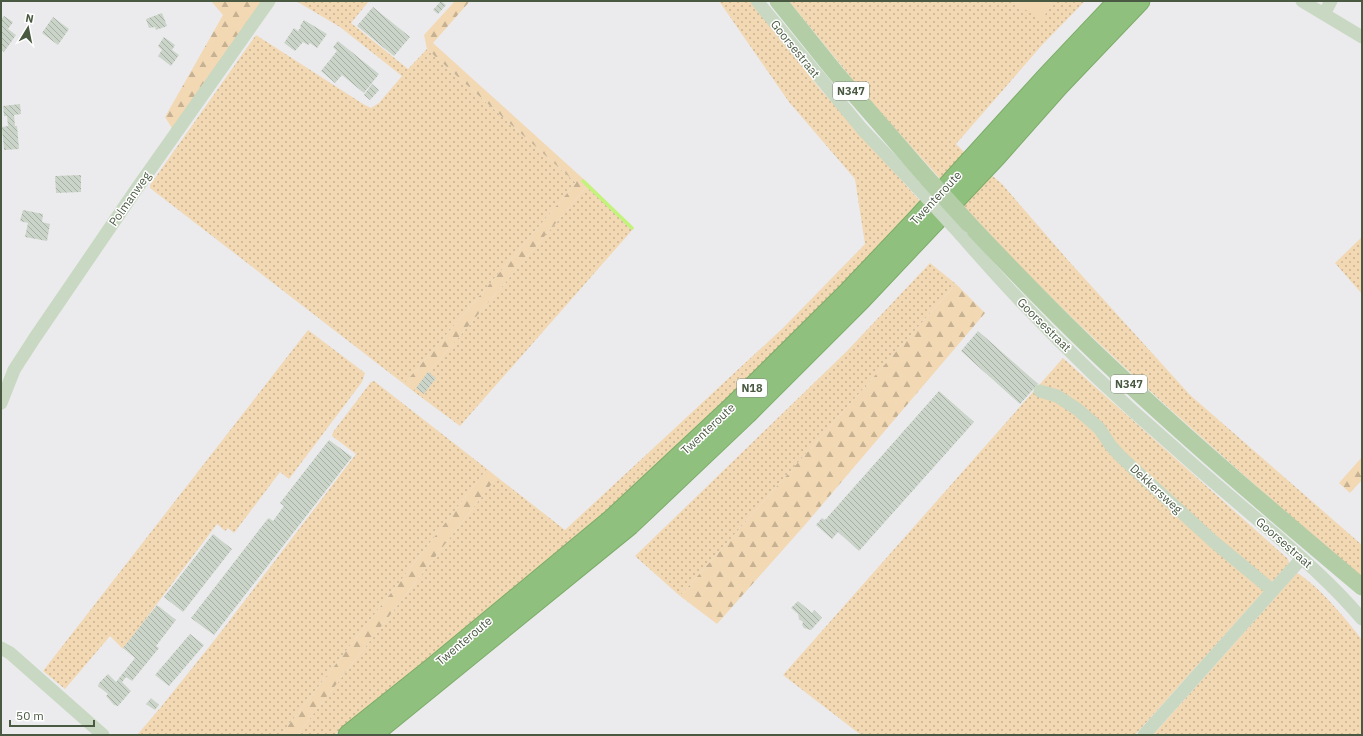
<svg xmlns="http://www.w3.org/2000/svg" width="1363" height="736" viewBox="0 0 1363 736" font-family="'IBM Plex Sans',sans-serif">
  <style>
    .grass { fill: url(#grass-dots) }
    .forest { fill: url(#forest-firs) }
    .pitch { fill: #f2d8b3 }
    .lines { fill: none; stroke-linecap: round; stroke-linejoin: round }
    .stream { stroke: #c2f47b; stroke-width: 3.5 }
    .building { fill: url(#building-back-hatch) }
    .highway-casing { stroke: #7bac68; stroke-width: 21 }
    .minor { stroke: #c9d8c2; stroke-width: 13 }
    .major { stroke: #b3cea7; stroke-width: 17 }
    .highway { stroke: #90c07d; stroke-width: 19 }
    .minor-bridge { stroke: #c9d8c2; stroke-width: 13 }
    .major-bridge { stroke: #b3cea7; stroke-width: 17 }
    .labels { text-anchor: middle; stroke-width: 3; stroke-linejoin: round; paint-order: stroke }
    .shield { fill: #fff; stroke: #808c7b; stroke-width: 1 }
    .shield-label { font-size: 11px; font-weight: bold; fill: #4a5a42 }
    .street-label { font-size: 12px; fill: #4a5a42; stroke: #fff }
  </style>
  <defs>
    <pattern id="grass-dots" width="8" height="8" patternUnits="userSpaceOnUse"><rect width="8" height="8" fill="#f2d8b3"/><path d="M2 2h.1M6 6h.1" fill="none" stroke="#c6b293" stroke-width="1.8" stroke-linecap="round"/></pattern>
    <pattern id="forest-firs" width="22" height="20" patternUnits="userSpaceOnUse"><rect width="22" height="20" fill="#f2d8b3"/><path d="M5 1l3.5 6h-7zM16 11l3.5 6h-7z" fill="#c6b293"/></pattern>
    <pattern id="building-back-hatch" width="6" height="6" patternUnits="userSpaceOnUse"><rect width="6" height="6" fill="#cbd4c9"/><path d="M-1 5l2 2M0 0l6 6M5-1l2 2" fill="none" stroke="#a7afa5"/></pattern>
  </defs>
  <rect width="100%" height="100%" fill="#ebebee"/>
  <path class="grass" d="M296,1H369L351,23L408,69L427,49L576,183L404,384L150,188V185L256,35L363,104L371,108L379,103L402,76L340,27Z
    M719,1H750L820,89L920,201L875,250L856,274L784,347L589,529L377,703L334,735H297L497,477L565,530L784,327L865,244L855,179L789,102Z
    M789,1H1012L1042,19L1053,1H1085L1042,45L956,144L967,155L943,182L866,96Z
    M990,174L1002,184L1066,258L1190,395L1362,545V578C1242,474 1123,371 1012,258C995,240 978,221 961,203Z
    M589,184L634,228L460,426L413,391Z
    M1362,237V294L1335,263Z
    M930,263L956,284L680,596L635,556L847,351Z
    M308,330L365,373L362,382L289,479L280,472L234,533L228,528L225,531L217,524L123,649L110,636L65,689L43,671Z
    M1063,358L1288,559L1289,563L1135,735H861L783,675Z
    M374,381L487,469L281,735H137L161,707L217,637L356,454L332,436L333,432L371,382Z
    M1297,573C1317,584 1348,621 1362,640V735H1153Z"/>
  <path class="forest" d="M211,1H264L173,130L165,117L223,15Z
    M455,1H470L433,43L589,184L413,391L404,384L576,183L427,49L424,35Z
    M956,284L985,313L804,526L717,624L680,596Z
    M1362,457V480L1350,493L1339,483Z
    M487,469L497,477L297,735H281Z"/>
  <path class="pitch" d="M1012,1H1053L1042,20Z"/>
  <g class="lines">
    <path class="stream" d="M583,181L632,228"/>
  </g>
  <path class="building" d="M441,1L446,5L438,14L433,10Z
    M373,7L410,37L394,56L357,26Z
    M162,13L167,26L156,30L155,27L149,28L146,19Z
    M4,16L13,22L8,29L16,35L4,52L1,49V19Z
    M53,17L69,29L58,45L42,33Z
    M304,20L327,34L317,48L310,43L308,45L303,42L295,51L284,43L294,28L298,31L301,27L300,26Z
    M164,37L175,45L172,50L179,55L171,66L158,56L162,50L158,46Z
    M338,41L379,74L364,93L342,75L335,83L321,71L337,51L333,47Z
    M372,84L379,90L370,100L364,95Z
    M20,104L21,114L14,115L15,126H17L19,149L4,150L2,127L8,126L7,116H4L3,106Z
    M81,175V192L56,193L55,176Z
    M23,210L43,214L42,222L50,224L47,241L25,237L28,223L20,221Z
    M978,331L1038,384L1020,404L961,351Z
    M428,372L436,378L424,394L416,388Z
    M939,391L974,422L859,551L838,532L832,539L816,525L822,518L825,520Z
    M329,440L352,457L214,635L191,618L266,521L269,518L273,521L284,506L280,503Z
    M213,534L232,549L183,612L164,597Z
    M798,601L812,613L814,610L822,618L811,630L804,628L802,625L803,622L799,619L798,614L791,608Z
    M157,605L176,620L156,646L159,648L132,681L126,677L122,682L131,691L118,706L114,705L106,696L108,694L98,686L99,683L108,674L116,682L135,658L123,648Z
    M190,634L204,645L169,686L155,675Z
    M151,698L159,705L155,710L146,704Z"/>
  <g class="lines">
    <defs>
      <path id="highway" d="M348,735L432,668L613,518L732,407L847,293L918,218L1047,76L1118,1
        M372,735L630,525L747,414L861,300L996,157L1058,87L1140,1"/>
    </defs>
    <use href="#highway" class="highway-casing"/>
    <path class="minor" d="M757,1L862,129L917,187
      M1302,1L1362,37
      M1324,14L1331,1
      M961,235C1027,312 1100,384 1177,450C1208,478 1239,504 1271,531C1303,559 1334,586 1362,619
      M1040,391L1057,396L1077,409L1099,428L1111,446L1121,457L1214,542L1272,590
      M1,403L14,370L34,339L135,191L269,1
      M1,648L10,653L103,735
      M1144,735L1302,558"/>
    <path class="major" d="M778,1L835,72L927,178
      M969,224C1017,275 1065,325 1116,372C1196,447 1279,517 1362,587"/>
    <use href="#highway" class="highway"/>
    <path class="minor-bridge" d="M917,187L961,235"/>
    <path class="major-bridge" d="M927,178L969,224"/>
  </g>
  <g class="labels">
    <g class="shield">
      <rect x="833" y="82" width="36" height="18" rx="3"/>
      <rect x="1111" y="375" width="36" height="18" rx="3"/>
      <rect x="737" y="379" width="30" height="18" rx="3"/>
    </g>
    <g class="shield-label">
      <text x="851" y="95">N347</text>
      <text x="1129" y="388">N347</text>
      <text x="752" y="392">N18</text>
    </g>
    <g class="street-label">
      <text transform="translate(795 49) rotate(51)" y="4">Goorsestraat</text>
      <text transform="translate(936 198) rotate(-47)" y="4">Twenteroute</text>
      <text transform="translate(130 199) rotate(-55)" y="4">Polmanweg</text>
      <text transform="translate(1044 325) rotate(45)" y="4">Goorsestraat</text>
      <text transform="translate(708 429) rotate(-43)" y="4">Twenteroute</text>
      <text transform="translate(1156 489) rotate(43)" y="4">Dekkersweg</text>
      <text transform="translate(1284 543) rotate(41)" y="4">Goorsestraat</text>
      <text transform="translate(464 641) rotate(-40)" y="4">Twenteroute</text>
    </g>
  </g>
  <rect width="1363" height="736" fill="none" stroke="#4a5a42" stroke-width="4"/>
  <g transform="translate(28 28) rotate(10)" stroke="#ffffff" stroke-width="3" paint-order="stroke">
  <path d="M0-3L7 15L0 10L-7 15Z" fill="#4a5a42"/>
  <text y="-6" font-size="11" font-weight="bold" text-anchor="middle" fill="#4a5a42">N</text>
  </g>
  <path d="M10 720v6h84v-6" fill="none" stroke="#4a5a42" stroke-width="2"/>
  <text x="16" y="720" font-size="12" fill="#4a5a42" stroke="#ffffff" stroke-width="3" paint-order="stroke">50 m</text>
</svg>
